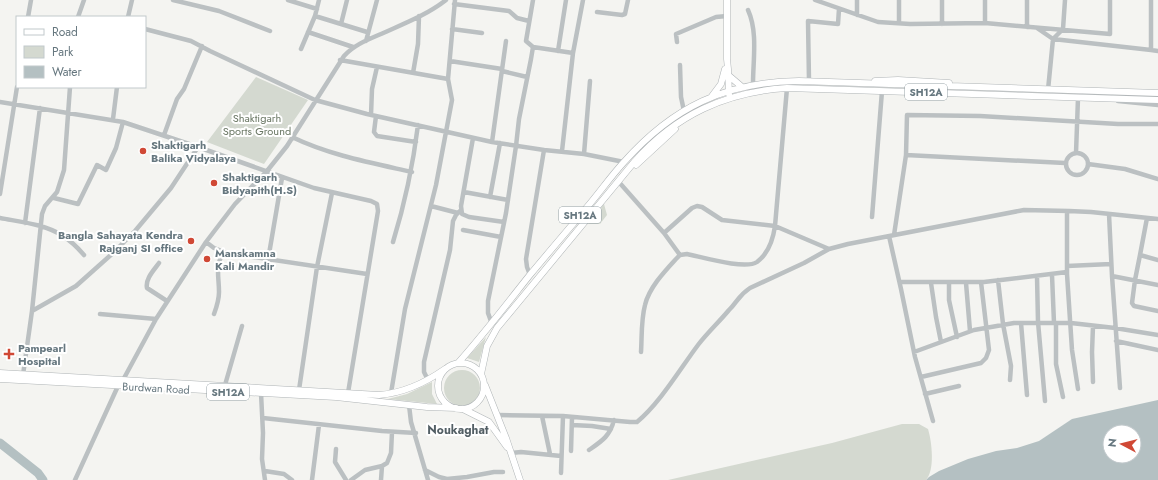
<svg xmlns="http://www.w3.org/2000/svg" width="1158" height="480" viewBox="0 0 1158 480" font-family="Jost,sans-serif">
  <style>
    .green { fill: #d4d9d0 }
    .water { fill: #b4c0c2; fill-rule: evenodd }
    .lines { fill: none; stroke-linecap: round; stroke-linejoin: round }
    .river { stroke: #b4c0c2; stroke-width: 9 }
    .major-casing { stroke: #afb4b6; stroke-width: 7 }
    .minor { stroke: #bbc0c2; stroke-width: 4.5 }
    .major { stroke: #fff; stroke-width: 6 }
    .poi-dot { fill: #d04835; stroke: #fff; stroke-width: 1.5 }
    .labels { text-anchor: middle; stroke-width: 4; stroke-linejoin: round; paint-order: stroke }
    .shield { fill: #fff; stroke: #94a0a5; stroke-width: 1 }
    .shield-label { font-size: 10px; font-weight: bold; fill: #66777f }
    .park-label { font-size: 11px; fill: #6a7764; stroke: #fff }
    .poi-label { font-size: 11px; font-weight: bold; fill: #66777f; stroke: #fff; text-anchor: start }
    .street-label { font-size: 11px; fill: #66777f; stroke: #fff }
    .neighbourhood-label { font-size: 12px; font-weight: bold; fill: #535f65; stroke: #fff }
  </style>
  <rect width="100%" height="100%" fill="#f4f4f1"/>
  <path class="green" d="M256,77L308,100L264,164L207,142Z
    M604,204L607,215L600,224H588Z
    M486,337L479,362L467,358Z
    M444 388a18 18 0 1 1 36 0a18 18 0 1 1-36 0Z
    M432,382V394L437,404L388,399L407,394Z
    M902,424H919L928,429C932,442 935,470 926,480H668L832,443Z"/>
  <path class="water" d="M1158,400V480H926L929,477L939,471L968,459L996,451L1017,448L1039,441L1072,419ZM1110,432H1134V456H1110Z"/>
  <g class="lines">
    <path class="river" d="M0,443L38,473L43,480"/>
    <defs>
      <path id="major" d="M727,0V59L728,69L729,94
        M728,75L742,87
        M875,81L898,80L949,83
        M712,96L721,84L725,69
        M636,165L675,129
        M458,363C483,335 506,305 529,276C548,253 568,230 588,206C600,192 611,176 624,162C673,107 725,82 799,81L1158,93
        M438 386a23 23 0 1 1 46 0a23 23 0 1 1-46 0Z
        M0,373L379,395C404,393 425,383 445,369
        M481,374L487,346L497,328L635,161C676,115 725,92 787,88L1158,100
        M0,379L336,397L427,407L456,408
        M485,385L506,438L520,480
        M463,409L489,422L507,447"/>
    </defs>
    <use href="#major" class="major-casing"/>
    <path class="minor" d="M173,0L219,11L270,31
      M288,0L317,9
      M533,0L526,41L533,47L573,53
      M815,0L878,22L910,24L985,23L1110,34V0
      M942,0V24
      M985,0V23
      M1027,0V27
      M454,4L509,11L517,18L529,21
      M748,10C758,32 753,60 753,84
      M597,12L622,15L625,14L628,0
      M857,15V0
      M315,16L367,32
      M28,17L31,0
      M78,17L84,0
      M128,17L132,0
      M899,23V0
      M341,24L347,0
      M1037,28L1053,39L1151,50V0
      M145,29L191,41L210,51L315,100L367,114L492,142L544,150L584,154L624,162
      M452,29L482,33
      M308,32L353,47
      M366,41L377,0
      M677,42L676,34L716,17L727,16
      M301,49L315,16L319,0
      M1151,50L1158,51
      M558,51L566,0
      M340,60L448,79
      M450,61L502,69
      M680,65L681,97L684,111
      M502,71L527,77
      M413,73L418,44L419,16
      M809,81L808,21L838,24L839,9
      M1048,90L1053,39L1063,29L1065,0
      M1118,101L1158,105
      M0,102L123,122L198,147L314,188L371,201L377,204L378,211L348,393
      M371,115L372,89L377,67
      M376,116L374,132L377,136L416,142
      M113,119L117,87
      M164,135L177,99L184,89L202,46
      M292,137C329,155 372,163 412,172
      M473,138L461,206L462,214L469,217L504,222
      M492,142L506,41
      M562,151L573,53L583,0
      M1066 164a11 11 0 1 1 22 0a11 11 0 1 1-22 0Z
      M1076,153L1078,98
      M584,154L590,81
      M906,155L1065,163
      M1088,164L1125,169L1158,179
      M618,181L664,233L680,255
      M464,192L508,200
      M0,194L17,87
      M490,197L500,143
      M54,198L78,204L97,165L106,170L116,148L123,122
      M431,206L458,213
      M1109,214L1112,276L1120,388
      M872,217L882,91
      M0,218C21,222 45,224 63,236C71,241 78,248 84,255
      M25,223L40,108
      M463,230L501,237
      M664,233L692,208L697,206L702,207L722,220L775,226L829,249
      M894,235L906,155L907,115L980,116L1118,124H1158
      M889,236L901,289L915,357L933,421
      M206,242L214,248L227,253L367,274
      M393,242C405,203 413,165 418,125
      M1140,255L1147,218
      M268,260L282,178
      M1158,260L1140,255L1135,280L1132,303L1134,306L1158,311
      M159,263C154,270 145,279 147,288L167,301
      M1067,266L1111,264
      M530,275L527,267L526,259L544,150
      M1052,275L1054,323
      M1037,276L1038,322L1045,401
      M1112,276L1158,285
      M998,280L1003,324L1011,366L1010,380
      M900,282H984L1067,272
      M931,283L936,317L941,342
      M949,283V300L957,337
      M966,283L970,331
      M32,311L42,214L45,206L57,192L64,170L70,87
      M100,314L156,319
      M214,314C217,306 219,300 219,292C219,276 215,268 223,252
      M1021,323L1027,395
      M1056,323V364L1063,397
      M492,324L488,313V301L506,213L516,146L519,119L531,59L533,47
      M1093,326L1092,352L1093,382
      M1116,341L1158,350
      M641,352C642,336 641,320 645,305C649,288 664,272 676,259L680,255L687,254C702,257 745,270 757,262C769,253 773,240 775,226L787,88
      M914,352L974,330L1014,323H1071L1115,328L1158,335
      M23,375L32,311L76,286L113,253L135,231L171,188L198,147
      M921,377L981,363L986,358L989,350L981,282
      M123,380L156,319L206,242L235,204L267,171L287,146L344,56C354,45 367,40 381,34C403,24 427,15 446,0
      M428,380L424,372V362L450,250L453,221L456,215L461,210
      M225,385L242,326
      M1078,389L1072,350L1067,274V212L1069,211L1091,212L1158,219
      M299,390L317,267L332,193
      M261,393L263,433L262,459L265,480
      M391,393L405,309L436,185L452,100L448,79L455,0
      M925,394L959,386
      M409,405L411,422L428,480
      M498,415L563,416L630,422H637C660,403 680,369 698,345C708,332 719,322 729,310C738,301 738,296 750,288L804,263L829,249L848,244L1024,210L1069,211
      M542,416L550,454
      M263,418L382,431L416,433
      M572,425L592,426L611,429
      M336,449L335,462L346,480
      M589,450C602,441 610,436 614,420
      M571,451L572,417
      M511,453L521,452L561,456
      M425,470L439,477L447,479L467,477L494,472H503
      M265,471L284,474L292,480
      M561,473L563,416
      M75,480L118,386
      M312,480L319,425
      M351,480L365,470L382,466L387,463L391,453L392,432
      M381,480L382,466"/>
    <use href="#major" class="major"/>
  </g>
  <g class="poi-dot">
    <circle cx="143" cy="151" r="4"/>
    <circle cx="214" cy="183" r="4"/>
    <circle cx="191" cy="241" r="4"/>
    <circle cx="207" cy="259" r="4"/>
    <path d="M7 348h4v4h4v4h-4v4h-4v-4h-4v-4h4z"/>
  </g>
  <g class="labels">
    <g class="shield">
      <rect x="905" y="84" width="42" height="16" rx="3"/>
      <rect x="559" y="207" width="42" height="16" rx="3"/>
      <rect x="207" y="384" width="42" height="16" rx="3"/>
    </g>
    <g class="shield-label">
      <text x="926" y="96">SH12A</text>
      <text x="580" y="219">SH12A</text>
      <text x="228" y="396">SH12A</text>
    </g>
    <g class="park-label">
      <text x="257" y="122">Shaktigarh<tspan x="257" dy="13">Sports Ground</tspan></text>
    </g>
    <g class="poi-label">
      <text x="151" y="149">Shaktigarh<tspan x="151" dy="13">Balika Vidyalaya</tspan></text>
      <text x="222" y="181">Shaktigarh<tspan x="222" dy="13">Bidyapith(H.S)</tspan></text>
      <text x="183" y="239" text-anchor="end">Bangla Sahayata Kendra<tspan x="183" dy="13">Rajganj SI office</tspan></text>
      <text x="215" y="257">Manskamna<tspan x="215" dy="13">Kali Mandir</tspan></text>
      <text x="18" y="352">Pampearl<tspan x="18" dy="13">Hospital</tspan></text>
    </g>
    <g class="street-label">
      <text transform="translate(156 388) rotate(3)" y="4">Burdwan Road</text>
    </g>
    <g class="neighbourhood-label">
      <text x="458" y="434">Noukaghat</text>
    </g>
  </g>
  <rect x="16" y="16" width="130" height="72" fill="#ffffff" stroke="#c2c9cc"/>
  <rect x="24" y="29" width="20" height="6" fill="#ffffff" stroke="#c2c9cc"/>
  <text x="52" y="36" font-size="12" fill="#66777f">Road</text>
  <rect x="24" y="46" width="20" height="12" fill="#d4d9d0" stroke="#c2c9cc"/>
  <text x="52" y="56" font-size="12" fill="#66777f">Park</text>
  <rect x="24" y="66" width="20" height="12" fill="#b4c0c2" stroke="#c2c9cc"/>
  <text x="52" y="76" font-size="12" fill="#66777f">Water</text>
  <g transform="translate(1122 444) rotate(277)"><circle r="19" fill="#ffffff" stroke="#c2c9cc"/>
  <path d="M0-3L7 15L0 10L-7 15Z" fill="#d04835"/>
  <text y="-6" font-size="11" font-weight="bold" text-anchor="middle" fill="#66777f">N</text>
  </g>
</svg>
